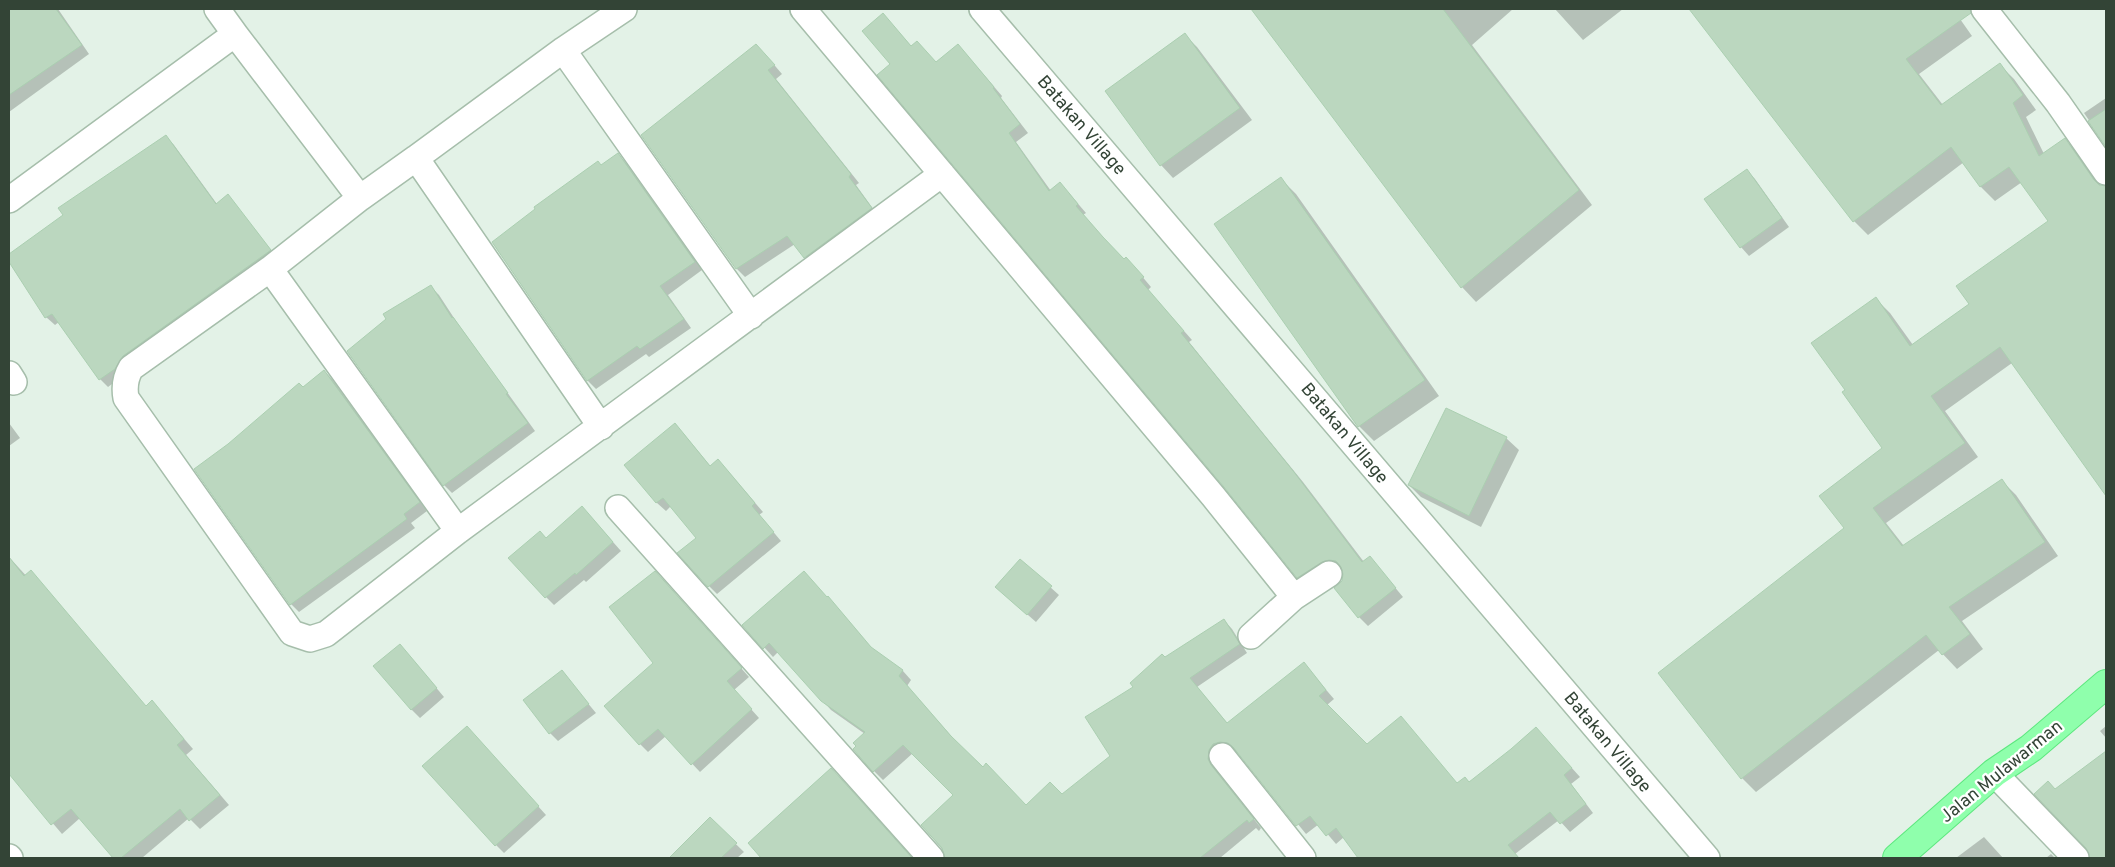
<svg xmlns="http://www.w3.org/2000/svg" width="2115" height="867" viewBox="0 0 2115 867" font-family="Overpass,sans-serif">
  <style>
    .shadow { fill: #0003 }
    .building { fill: #bbd7bf; stroke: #abcfb1 }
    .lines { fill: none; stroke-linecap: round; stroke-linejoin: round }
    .minor-casing { stroke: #a6beab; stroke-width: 28 }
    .primary-casing { stroke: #5ce77e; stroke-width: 30 }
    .minor { stroke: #fff; stroke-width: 25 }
    .primary { stroke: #8fffac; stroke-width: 28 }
    .labels { text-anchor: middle; stroke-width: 4.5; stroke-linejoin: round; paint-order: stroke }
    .street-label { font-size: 18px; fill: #334436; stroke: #fff }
  </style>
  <rect width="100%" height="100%" fill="#e3f2e7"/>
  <path class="shadow" d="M18,9H58L89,54L9,112V22L13,19L10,15Z
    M1253,9H1513L1472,45L1592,205L1476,302L1462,287Z
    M1555,9H1623L1583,40Z
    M1691,9H1869L1882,25L1904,9H1953L1972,36L1919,74L1943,105L2000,65L2014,79L2036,110L2026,117L2044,154L2065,140L2079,154L2102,187H2106V492L2012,363L1945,411L1978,457L1886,523L1904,546L2002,481L2016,495L2058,556L1962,621L1983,649L1957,669L1939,650L1756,792L1742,778L1845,528L1884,449L1846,391L1876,299L1890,313L1913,345L1970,304L2050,221L2022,182L1995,201L1981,187L1964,162L1868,235L1854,221Z
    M883,15L912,47L936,63L966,54L1002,96L1001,98L1028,133L1016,142L1051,191L1068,192L1086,213L1083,215L1112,247L1124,260L1135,268L1151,287L1148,290L1192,340L1189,342L1303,482L1364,562L1378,567L1403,597L1368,626L1359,617L1343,581V569L1337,568L1307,586L1298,577L892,64Z
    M1185,35L1197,47L1252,120L1173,178L1161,165L1106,92Z
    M764,53L782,74L776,79L859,183L856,185L879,217L813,265L795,244L745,277L737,269Z
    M2106,98V145L2084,113Z
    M166,137L174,145L217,204L228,196L278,259L108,387L100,379L59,322L55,325L46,317L9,260V255L65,215Z
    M618,154L626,163L702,270L668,295L691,328L649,357L646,354L596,389L588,381L493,243Z
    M1747,171L1755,179L1789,227L1749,256L1741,247L1706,199Z
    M1281,179L1296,194L1439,396L1374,441L1359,426Z
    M431,287L439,295L456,321L535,431L452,493L444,485Z
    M324,371L332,379L427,511L411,523L415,528L299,612L291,604L303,389Z
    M1446,410L1506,438L1519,450L1481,527L1421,497L1409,485Z
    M9,423L20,438L9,446Z
    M683,433L711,467L718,461L726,469L763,512L759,515L781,541L717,594L709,586L698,538L671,506L666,511L657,503L626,465Z
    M590,516L621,551L586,582L584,580L554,605L546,597L547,539Z
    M9,557L146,707L161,712L193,749L186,755L229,805L200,829L189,818L142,858H114L80,818L62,834L9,772Z
    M1020,560L1059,595L1036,622L1005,595Z
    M663,580L749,677L734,690L759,718L700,772L666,736L648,752L640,744L654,663Z
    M828,597L874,651L903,671L911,680L907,686L959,745L1026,807L1063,796L1112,756L1135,687L1165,659L1224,620L1232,629L1247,653L1197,687L1228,724L1304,664L1334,699L1327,705L1367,745L1458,784L1469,783L1544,737L1580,777L1571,784L1593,813L1570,832L1559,820L1515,854L1519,858H1359L1344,837L1336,844L1319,824L1306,834L1239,752L1230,750L1216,768L1219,775L1261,828L1259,831L1256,828L1220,858H946V854L922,825L955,795L913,753L883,780L874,771L865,734L831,710L778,652L773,657L744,625Z
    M408,654L444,697L420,718L411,709Z
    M562,672L596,713L558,741L550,733Z
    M2106,726V738L2100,731Z
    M475,736L546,815L504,853L496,845Z
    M2106,753V858H2091V854L2056,791Z
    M840,778L911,858H763L750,843Z
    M710,819L744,852L737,858H686L678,851Z
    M1984,837L2003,858H1956Z
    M2051,854L2055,858H2046Z"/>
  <path class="building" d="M9,9H56L82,45L9,95Z
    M1251,9H1443L1579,190L1461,288Z
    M1689,9H1970L1971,13L1906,59L1941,105L2000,63L2023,95L2013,103L2039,156L2065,138L2094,180L2099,185L2106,186V496L2000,347L1931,396L1965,443L1873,508L1902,546L2002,479L2045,542L1949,607L1970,634L1942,655L1926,635L1741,779L1658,673L1844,528L1819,496L1882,448L1842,392L1845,390L1811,343L1876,297L1910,346L1969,304L1956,286L2048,221L2009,167L1980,187L1951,147L1853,222Z
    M883,13L911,46L917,41L936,62L958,44L994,87L993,88L1020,124L1009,133L1049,191L1060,182L1078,204L1076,206L1103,237L1124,259L1126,257L1144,277L1140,280L1184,331L1181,333L1294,472L1362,562L1370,556L1396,588L1358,618L1334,588L1342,581L1343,574L1341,567L1336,561L1329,560L1322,562L1297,578L1224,487L877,75L890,64L862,31Z
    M1185,33L1240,108L1160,166L1105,91Z
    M756,44L775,65L768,70L851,174L849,177L872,208L804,258L787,236L736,269L641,135Z
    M2106,109V147L2088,121Z
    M166,135L216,204L228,194L271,250L123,356L115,369L99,380L52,314L45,318L9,262V254L63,215L58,208Z
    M618,153L695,262L660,286L684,319L640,349L637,346L587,381L492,242L535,209L534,207L598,161L601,165Z
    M1747,169L1782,218L1740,248L1704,199Z
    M1281,177L1425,380L1358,427L1214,224Z
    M431,285L452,318L453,317L508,393L506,394L528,423L443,486L347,351L386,319L383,314Z
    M324,370L420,502L404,514L407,519L290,605L194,469L228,444L299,383L303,387Z
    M1446,408L1507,437L1469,516L1408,485Z
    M675,423L710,466L718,459L755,503L752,506L774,532L708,587L677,553L696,538L663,498L656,503L624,465Z
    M582,506L613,542L576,575L575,573L545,598L508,558L540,531L546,538Z
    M9,557L24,576L31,570L146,706L152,700L184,739L177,745L220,795L189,821L180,809L121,858H113L71,809L51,825L9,774Z
    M1020,559L1052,586L1027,615L995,587Z
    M655,571L742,668L727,681L752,709L691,765L658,729L639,745L604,706L653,663L609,607Z
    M804,571L827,597L828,596L871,647L903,670L899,676L951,736L983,767L986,763L1026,805L1050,782L1062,794L1110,756L1085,717L1133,687L1130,683L1162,654L1165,657L1224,619L1240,644L1190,678L1227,723L1304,662L1326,690L1319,696L1367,744L1401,716L1457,783L1465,777L1469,782L1511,749L1536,727L1572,768L1564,775L1586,804L1560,824L1550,812L1508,845L1519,858H1358L1336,828L1326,836L1310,816L1296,826L1233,747L1228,743L1220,742L1213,744L1209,750L1208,759L1211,765L1254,819L1249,823L1247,820L1200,858H945L942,848L921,825L953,795L903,745L873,772L853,749L856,746L853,743L865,732L821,701L769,643L763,649L742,625Z
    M400,644L437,688L411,710L373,666Z
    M562,670L589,704L549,734L523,700Z
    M467,726L539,806L495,846L422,766Z
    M2106,751V858H2090L2086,848L2034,794L2048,781L2055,789Z
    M831,768L852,791L912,858H761L748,843Z
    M710,817L737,843L721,858H669Z"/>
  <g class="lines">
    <defs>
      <path id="minor" d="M803,9L1213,496L1294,597L1251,636
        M982,9L1707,858
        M1984,9L2058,103L2106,172
        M235,34L360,198L270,269L131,368C125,378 124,387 126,398L292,633L310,639L326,634L458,531L942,174
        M563,50L751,316
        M416,158L563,50L624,9
        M360,198L416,158L601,427
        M9,200L235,34L217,9
        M270,269L458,531
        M9,374L14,382
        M618,508L931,858
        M1294,597L1329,574
        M1222,756L1303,858
        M1994,773L2076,858
        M9,857L10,858"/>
      <path id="primary" d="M1897,858L1994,773L2031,748L2106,684"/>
    </defs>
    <use href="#minor" class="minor-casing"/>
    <use href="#primary" class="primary-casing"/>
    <use href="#minor" class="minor"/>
    <use href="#primary" class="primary"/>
  </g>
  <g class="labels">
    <g class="street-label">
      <text transform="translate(1082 125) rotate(49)" y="6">Batakan Village</text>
      <text transform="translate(1345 433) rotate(50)" y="6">Batakan Village</text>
      <text transform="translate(1608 742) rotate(50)" y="6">Batakan Village</text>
      <text transform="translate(2001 771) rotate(-39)" y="6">Jalan Mulawarman</text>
    </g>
  </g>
  <rect width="2115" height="867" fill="none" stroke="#334436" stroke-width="20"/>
</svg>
